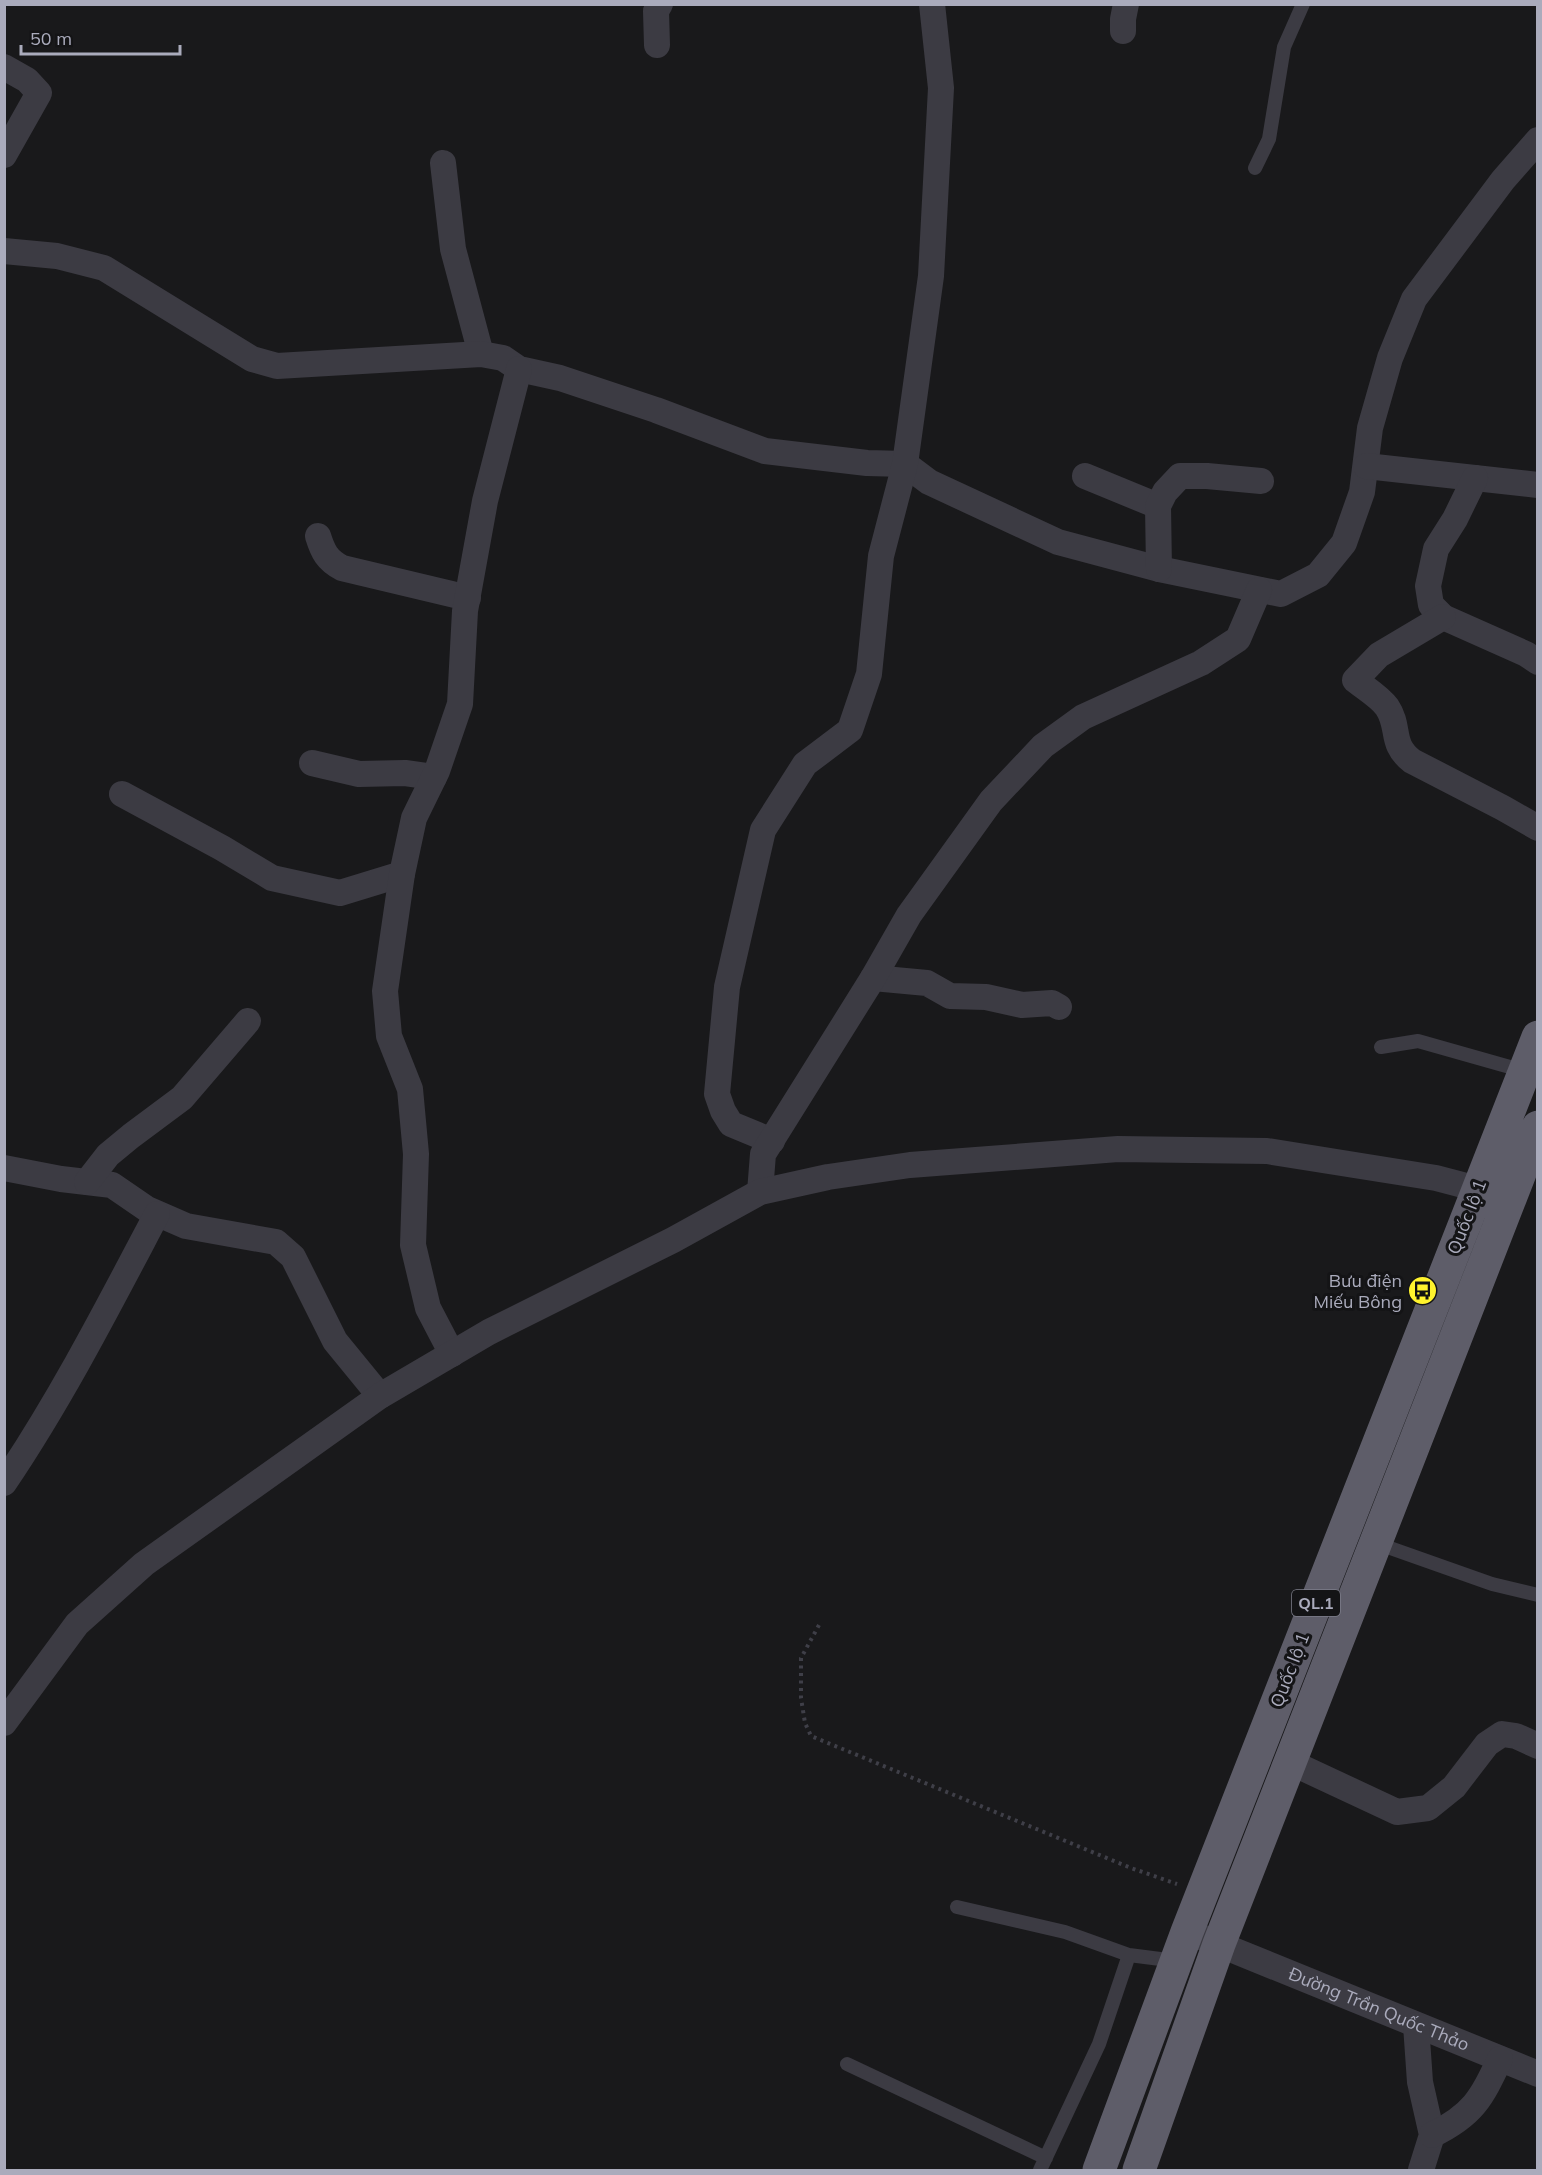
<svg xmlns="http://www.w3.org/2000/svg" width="1542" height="2175" viewBox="0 0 1542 2175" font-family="Mulish,sans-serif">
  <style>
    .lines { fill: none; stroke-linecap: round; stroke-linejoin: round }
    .path { stroke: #3f3f48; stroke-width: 4; stroke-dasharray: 3 4.5; stroke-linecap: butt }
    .service { stroke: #3c3b43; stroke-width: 14 }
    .minor { stroke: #3c3b43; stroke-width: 26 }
    .trunk { stroke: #5e5d69; stroke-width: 33 }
    .labels { text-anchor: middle; stroke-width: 6; stroke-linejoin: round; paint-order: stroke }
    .shield { fill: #141416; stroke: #7d7e8a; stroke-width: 1.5 }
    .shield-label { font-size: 16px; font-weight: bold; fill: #aaabbc }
    .street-label { font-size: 18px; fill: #aaabbc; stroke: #141416 }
    .poi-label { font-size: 18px; fill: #aaabbc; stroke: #141416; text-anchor: end }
  </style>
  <rect width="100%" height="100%" fill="#19191b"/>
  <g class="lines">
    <path class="path" d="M819,1625L801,1658V1698L805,1723L811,1736L1131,1868L1177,1884"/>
    <path class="service" d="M1255,168L1269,139L1284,47L1303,4
      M1381,1047L1418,1041L1524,1071
      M1376,1543L1492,1584L1538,1595
      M957,1907L1065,1932L1129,1955
      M847,2064L1046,2158
      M1040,2170L1099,2044L1129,1955L1176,1961"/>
    <g class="minor">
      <path d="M1123,31V19L1126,4"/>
      <path d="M657,45L656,11L660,4"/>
      <path d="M4,67L27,80L39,93L4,155"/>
      <path d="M443,163L453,249L481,354"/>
      <path d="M4,251L57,256L104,268L252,359L277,366L481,354L503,358L519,369L560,378L656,410L765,451L867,463L905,464L929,482L1058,542L1159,569L1281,594L1318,575L1344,543L1362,492L1370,428L1390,358L1414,299L1503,180L1538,140"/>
      <path d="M1366,466L1538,485"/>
      <path d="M1085,476L1158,506"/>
      <path d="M1475,478L1455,519L1436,549L1428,586L1431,605L1443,617L1526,654L1538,662"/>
      <path d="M318,536C323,552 327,560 342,568L468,598"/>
      <path d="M1159,569L1158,506L1165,492L1180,476H1207L1261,481"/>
      <path d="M1443,617L1379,655L1355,680C1365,688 1380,697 1387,707C1401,728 1389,743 1412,761L1503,808L1538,828"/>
      <path d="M312,763L359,774L405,773L434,777"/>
      <path d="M122,794L222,848L272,878L340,893L402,874"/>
      <path d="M873,978L927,983L950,996L986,997L1022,1005L1052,1003L1059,1007"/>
      <path d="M772,1141L731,1124L723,1111L717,1094L727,987L763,830L805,764L850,730L869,674L881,556L905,464L931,276L941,88L932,4"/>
      <path d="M4,1168L61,1179L112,1185L147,1209L186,1226L276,1242L293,1257L335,1341L380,1396"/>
      <path d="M87,1182L108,1155L131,1136L182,1098L248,1021"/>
      <path d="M760,1192L763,1154L873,978L909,915L991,801L1043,746L1083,717L1201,663L1238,639L1259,590"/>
      <path d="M452,1354L428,1308L413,1245L416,1154L410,1089L389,1036L385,991L402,874L414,818L437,771L460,704L465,611L485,501L519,369"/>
      <path d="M4,1483C62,1397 109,1305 157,1214"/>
      <path d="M4,1723L77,1624L144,1564L380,1396L489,1332L673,1240L760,1192L828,1177L910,1165L1118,1149L1267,1151L1436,1178L1478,1189L1494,1198"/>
      <path d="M1290,1762L1397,1812L1428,1808L1454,1787L1487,1744L1502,1734L1516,1736L1538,1746"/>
      <path id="s1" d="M1201,1937L1538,2074"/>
      <path d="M1416,2025L1420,2082L1432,2135L1421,2170"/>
      <path d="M1432,2135C1473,2115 1481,2099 1500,2059"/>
    </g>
    <path class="trunk" d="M1099,2170L1187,1932L1538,1037
      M1139,2170L1219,1944L1538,1127"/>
  </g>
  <defs>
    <symbol id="bus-disc" viewBox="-11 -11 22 22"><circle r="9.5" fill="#fff32d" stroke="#141416"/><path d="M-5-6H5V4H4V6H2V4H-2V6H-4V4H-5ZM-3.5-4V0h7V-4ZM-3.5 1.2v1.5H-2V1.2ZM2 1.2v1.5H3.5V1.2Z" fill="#111"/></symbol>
  </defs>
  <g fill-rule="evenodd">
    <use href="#bus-disc" x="1406" y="1274" width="33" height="33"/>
  </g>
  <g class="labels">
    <rect class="shield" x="1292" y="1590" width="48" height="26" rx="4.5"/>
    <g class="shield-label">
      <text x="1316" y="1609">QL.1</text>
    </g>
    <g class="street-label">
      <text transform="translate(1467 1217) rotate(-69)" y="6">Quốc lộ 1</text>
      <text transform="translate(1290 1670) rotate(-69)" y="6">Quốc lộ 1</text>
      <text dy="6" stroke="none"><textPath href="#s1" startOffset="192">Đường Trần Quốc Thảo</textPath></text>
    </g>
    <g class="poi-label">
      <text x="1402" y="1287">Bưu điện<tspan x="1402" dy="21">Miếu Bông</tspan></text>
    </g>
  </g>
  <rect width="1542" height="2175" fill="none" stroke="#aaabbc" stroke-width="12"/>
  <path d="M21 45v9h159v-9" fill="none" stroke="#aaabbc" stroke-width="3"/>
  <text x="30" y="45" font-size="18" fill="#aaabbc" stroke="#141416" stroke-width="4.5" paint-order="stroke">50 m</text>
</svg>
